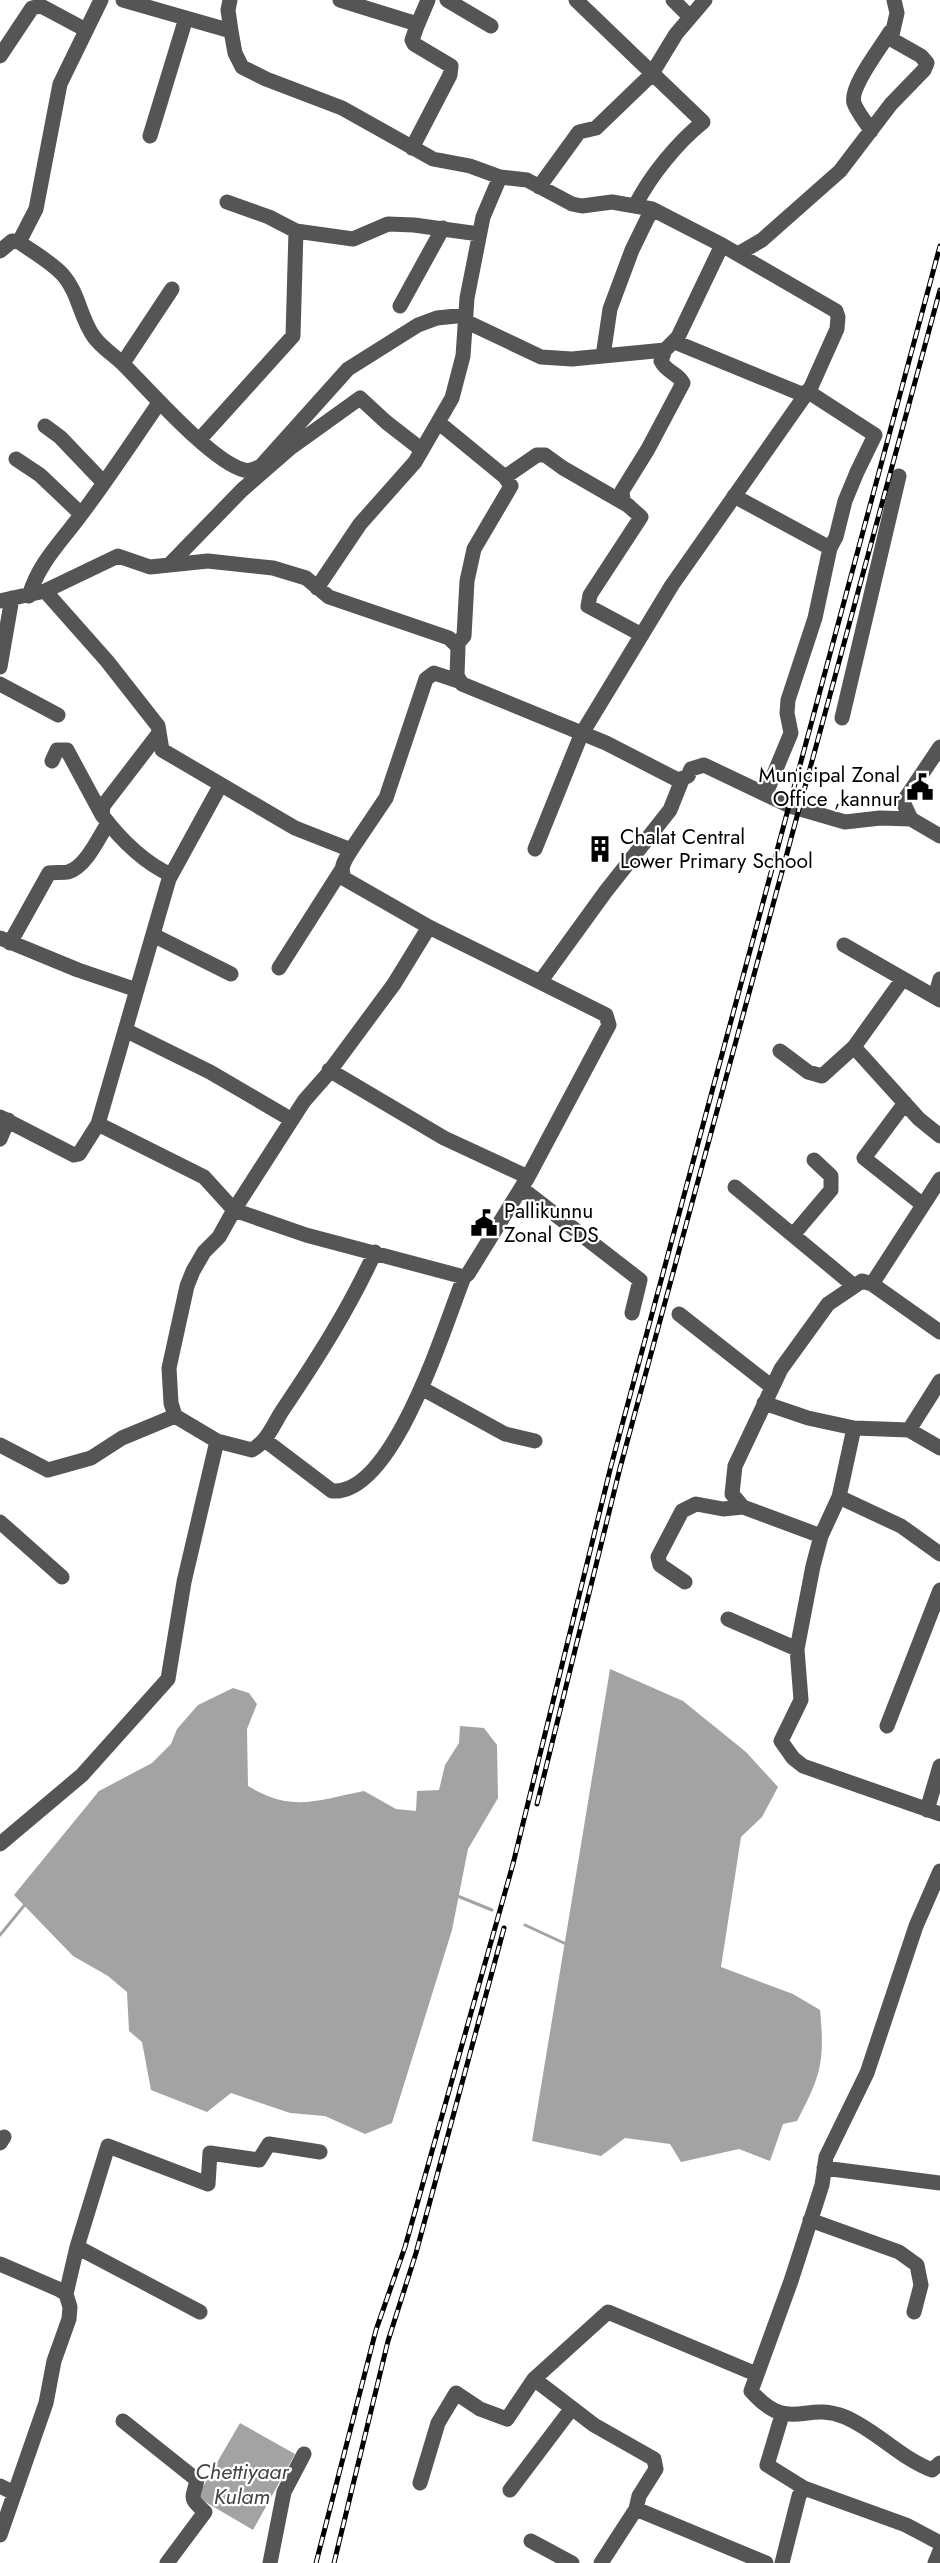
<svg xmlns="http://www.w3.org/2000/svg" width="940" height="2563" viewBox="0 0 940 2563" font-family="Jost,sans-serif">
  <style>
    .water { fill: #a3a3a3 }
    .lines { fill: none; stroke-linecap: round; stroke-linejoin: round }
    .stream { stroke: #a3a3a3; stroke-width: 3 }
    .minor { stroke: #555; stroke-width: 15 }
    .rail-casing { stroke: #000; stroke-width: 5 }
    .rail { stroke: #fff; stroke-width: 3; stroke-dasharray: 9; stroke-linecap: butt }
    .labels { text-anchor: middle; stroke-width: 4.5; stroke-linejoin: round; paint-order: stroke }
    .poi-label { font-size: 21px; fill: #000; stroke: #fff; text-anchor: start }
    .water-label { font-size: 22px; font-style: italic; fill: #444; stroke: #fff }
  </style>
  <rect width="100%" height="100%" fill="#fff"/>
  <path class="water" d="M610,1669L683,1701L746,1752L778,1787L762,1817L741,1837L721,1967L793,1994L820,2010C825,2062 821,2075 797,2121L783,2124L770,2161L739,2149L681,2162L670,2144L625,2138L601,2156L532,2141Z
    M233,1688L249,1693L257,1704L247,1729L248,1786C293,1813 317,1800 364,1791L396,1809L416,1811L417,1791L439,1790L445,1765L459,1743L460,1726L484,1728L497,1745L498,1798L468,1849L452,1930L392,2123L365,2134L325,2116L290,2113L231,2093L207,2112L151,2090L142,2042L129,2031L127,1992L108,1976L73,1956L14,1895L99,1791L152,1763L171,1744L177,1729L198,1705Z
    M240,2423L295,2454L253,2530L197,2497Z"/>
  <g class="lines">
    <path class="stream" d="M455,1895L492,1910
      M525,1925L566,1944
      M0,1935L27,1902"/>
    <path class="minor" d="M101,0L60,84L36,209L19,242C33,252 51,262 63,275C79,293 80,318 94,337C102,348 114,355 124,365C149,390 212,462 244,470C251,472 255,469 261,466L348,369L418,325L437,318L466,315
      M123,0L231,31L235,53L242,67L266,79L342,108L433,159L470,166L500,177
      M230,0L228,10L231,31
      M340,0L414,23L417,26L412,40L414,44L451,66L450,75L412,148
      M447,0L491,26
      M576,0L703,122C677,143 651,175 636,204
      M673,0L690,17
      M417,26L428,0
      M0,56L32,8L41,6L86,30
      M871,131C866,122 857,112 854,103C849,87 882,46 890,32
      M150,136L186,18
      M539,187L579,132L596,128L651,75L676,34L705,0
      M227,202L269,217L296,231
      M0,251L12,241L19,242
      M738,254L762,240L840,171L891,104L924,70L927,63L921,56L891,39L897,13L894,0
      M400,306L443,228
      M465,321L541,357L572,359L665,350L678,337L722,245
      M675,342L804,395
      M603,356L610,309L632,250L652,209
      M123,363L172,289
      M438,422L505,477L537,455H545L563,468L629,506
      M45,426L60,437L104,483
      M200,439L293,336L296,231L353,239L388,224L414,225L479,234
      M16,459L40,475L81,514
      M734,496L830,548
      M169,565L242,490L289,449L360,398L386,422L422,450
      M317,588L360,524L415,462L452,398L463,356L467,298L483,217L500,177L527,180L572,204L582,206L612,202L652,209L722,245L836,311L838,317L837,329L811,387L672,585L581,735L535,849
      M45,591L118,556L150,567L208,561L273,568L306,578L329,597L449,638L458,647L457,676L462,684L606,743L678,780L688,776L691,769L704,765L790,806L845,822L880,818L911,819L940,836
      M29,596C38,565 58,545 77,520C106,482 132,442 159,403
      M0,601L45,591L107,661L158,726L162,750L295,828L351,850L386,798L426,679L434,673L458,681
      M642,635L588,606L590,595L641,517L623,501L622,491L648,449L683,383C678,373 666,372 661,361L665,350
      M457,644L464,636L467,581L474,549L511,486L505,477
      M0,667L12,598
      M0,684L58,715
      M842,718L899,476
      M159,733L103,806L102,815C121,840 143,862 171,875
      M52,761L57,750H67L102,815
      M763,792L769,786L791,733L787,713L788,700L815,618L830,548L836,537L845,501L857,472L875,435L807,391
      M911,819L903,802L940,747
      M351,850C346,859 338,868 345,879L429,927L540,982
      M153,935L231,974
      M0,938L78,970L137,990
      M10,943L49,873C55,872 63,873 68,872C86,867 99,837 108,823
      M844,945L940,1000
      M279,968L342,869
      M902,980L854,1047L919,1119L940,1136
      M935,997L940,979
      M125,1030L210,1072L292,1120
      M780,1051L808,1072L822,1076L854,1047
      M329,1070L444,1138L528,1177
      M905,1103L864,1158L923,1205
      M0,1117L74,1155L79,1154L98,1124L169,879L220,786
      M98,1124L204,1177L234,1210L304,1101L326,1076L394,984L429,927
      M0,1139L8,1120
      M735,1187L853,1285
      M521,1188L640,1280L632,1313
      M793,1235L831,1190V1176L814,1160
      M872,1284L940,1179
      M679,1314L772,1387
      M423,1389L505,1434L535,1441
      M764,1403L808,1418L854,1428L909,1430L940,1448
      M909,1430L940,1381
      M217,1441L252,1450C268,1440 272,1427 282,1411C317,1359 349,1309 375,1252
      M266,1441L332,1491C394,1496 445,1324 464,1277
      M0,1445L48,1470L91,1458L122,1438L175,1416
      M839,1497L854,1428
      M0,1522L62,1577
      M821,1536L743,1507L732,1494L735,1466L781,1369L828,1304L862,1281L872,1284L940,1332
      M940,1554L901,1526L839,1497L821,1536L813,1566L797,1649L801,1700L781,1741L793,1758L803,1766L940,1814
      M685,1582L660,1565L658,1557L682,1511L696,1504L723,1509L743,1507
      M728,1619L797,1649
      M887,1726L940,1590
      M927,1810L940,1766
      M0,1844L82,1775L168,1679L184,1582L217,1441L175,1416L171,1403L169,1368L187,1286L193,1271L204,1252L219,1237L234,1210L306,1235L464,1277L468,1274L528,1177L609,1025L606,1015L540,982L606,891L670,810L682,780
      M940,1871L916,1926L867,2073L826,2157L822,2185L791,2281L751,2391C790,2435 804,2400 845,2417C876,2430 900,2458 932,2470L940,2463
      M0,2143L4,2137
      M824,2168L940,2183
      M810,2220L899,2252L917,2265L921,2285L914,2312
      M77,2247L200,2312
      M0,2264L58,2289L66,2294L70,2307L69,2319L54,2361L46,2403L0,2535
      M66,2294L77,2247L108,2146L208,2184L210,2153L259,2160L269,2144L320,2152
      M534,2379L594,2425L654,2459L656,2469L639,2496L636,2509L766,2563
      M123,2421L197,2480C193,2499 188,2497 205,2512L167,2563
      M420,2483L438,2423L456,2393L480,2409L507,2419L534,2379L608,2312L756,2374
      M0,2486L14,2493
      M804,2488L906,2525L940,2543
      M510,2490L572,2408
      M531,2541L572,2563
      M270,2563L284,2492L304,2454
      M601,2563L636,2509
      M782,2563L799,2496L804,2488L767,2465L782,2415
      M935,2563L940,2551"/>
    <defs>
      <path id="rail" d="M537,1804L620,1468L940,290
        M316,2563L376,2330L405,2247L513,1864L611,1466L940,246
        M334,2563L388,2341L416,2253L504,1928"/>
    </defs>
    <use href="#rail" class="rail-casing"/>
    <use href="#rail" class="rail"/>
  </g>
  <defs>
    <symbol id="civic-bare" viewBox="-9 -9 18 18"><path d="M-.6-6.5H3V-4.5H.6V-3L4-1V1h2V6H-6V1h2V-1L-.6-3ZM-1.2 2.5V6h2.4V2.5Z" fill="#000" stroke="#fff" stroke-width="2.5" paint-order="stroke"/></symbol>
    <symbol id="building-bare" viewBox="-9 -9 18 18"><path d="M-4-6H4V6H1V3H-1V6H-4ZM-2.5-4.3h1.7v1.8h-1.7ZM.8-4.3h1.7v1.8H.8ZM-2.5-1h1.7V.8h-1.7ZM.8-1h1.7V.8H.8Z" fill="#000" stroke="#fff" stroke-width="2.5" paint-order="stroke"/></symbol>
  </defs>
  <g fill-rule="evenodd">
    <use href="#civic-bare" x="901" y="768" width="38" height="38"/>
    <use href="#building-bare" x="581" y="830" width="38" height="38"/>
    <use href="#civic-bare" x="465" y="1204" width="38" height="38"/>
  </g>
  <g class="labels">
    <g class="poi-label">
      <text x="900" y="782" text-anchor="end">Municipal Zonal<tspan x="900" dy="24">Office ,kannur</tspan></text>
      <text x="620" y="844">Chalat Central<tspan x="620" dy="24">Lower Primary School</tspan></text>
      <text x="504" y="1218">Pallikunnu<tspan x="504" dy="24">Zonal CDS</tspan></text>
    </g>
    <g class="water-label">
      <text x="242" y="2479">Chettiyaar<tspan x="242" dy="25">Kulam</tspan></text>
    </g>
  </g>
</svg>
